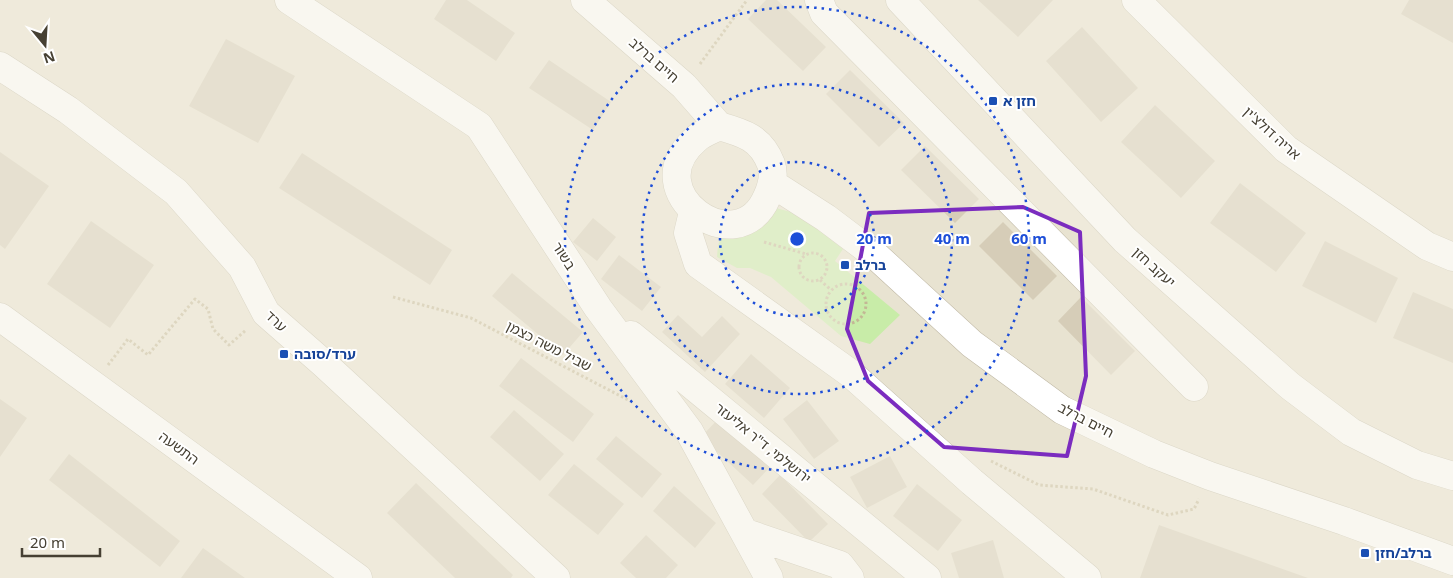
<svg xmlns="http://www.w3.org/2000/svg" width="1453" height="578" viewBox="0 0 1453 578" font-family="'Noto Sans','Noto Sans Hebrew',sans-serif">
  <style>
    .residential { fill: #e8e3d1 }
    .green { fill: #c8eca8 }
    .building { fill: #d6cdb8 }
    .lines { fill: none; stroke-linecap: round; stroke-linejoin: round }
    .minor-casing { stroke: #c0b9a6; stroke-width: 29 }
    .path { stroke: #c3b795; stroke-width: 3; stroke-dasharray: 2.5 2.5; stroke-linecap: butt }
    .minor { stroke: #fff; stroke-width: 28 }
    .marked { fill: none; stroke: #7b2cbf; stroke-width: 4; stroke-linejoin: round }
    .ring { fill: none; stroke: #1d4ed8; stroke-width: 2.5; stroke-dasharray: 2.5 5 }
    .transit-dot { fill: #1a4fb4; stroke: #fff; stroke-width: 2 }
    .labels { text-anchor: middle; stroke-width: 4; stroke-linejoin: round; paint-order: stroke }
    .street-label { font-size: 14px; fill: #464033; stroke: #fff }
    .transit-label { font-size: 14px; font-weight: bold; fill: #164399; stroke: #fff; text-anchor: start }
    .centre { fill: #1d4ed8; stroke: #fff; stroke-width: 2.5 }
    .ring-label { font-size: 15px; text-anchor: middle; font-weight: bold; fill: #1d4ed8; stroke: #fff; stroke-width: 4; stroke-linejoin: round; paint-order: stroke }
  </style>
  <rect width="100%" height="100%" fill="#f4f0e4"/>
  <path class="residential" d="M0,0H1453V578H0Z"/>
  <path class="green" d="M764,205L799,214L843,249L835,261L900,315L870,344L841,336L771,277L750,268H737L717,257C719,221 735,220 764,205Z"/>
  <path class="building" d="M446,0H467L515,33L496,61L434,19Z
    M766,0H777L826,47L803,71L748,19Z
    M978,0H1053L1018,37Z
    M1409,0H1453V43L1401,14Z
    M1082,27L1138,88L1101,122L1046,61Z
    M226,39L295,76L258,143L189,106Z
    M549,60L611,102L593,130L529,88Z
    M850,70L904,123L879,147L826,94Z
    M1155,105L1215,161L1181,198L1121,142Z
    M925,146L979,199L955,223L901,170Z
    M0,152L49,186L5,249L0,245Z
    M302,153L452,250L430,285L279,188Z
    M1240,183L1306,233L1276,272L1210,223Z
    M593,218L616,237L597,261L573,242Z
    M91,221L154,265L110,328L47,284Z
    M1003,222L1057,276L1033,300L979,246Z
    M1325,241L1398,278L1376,323L1302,286Z
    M619,255L661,287L642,311L601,279Z
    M512,273L583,332L563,355L492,296Z
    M1413,292L1453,309V363L1393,338Z
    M1081,297L1135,351L1111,375L1058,321Z
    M678,315L702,337L722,316L740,334L705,372L662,332Z
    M751,354L790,388L764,418L725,384Z
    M521,358L594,414L573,442L499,386Z
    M0,399L27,418L0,457Z
    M807,400L839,441L814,459L783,419Z
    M514,410L564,454L540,481L490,437Z
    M720,417L772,465L753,485L701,437Z
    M616,436L662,474L642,498L596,459Z
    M69,454L180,541L160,567L49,480Z
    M890,456L907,487L867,508L850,477Z
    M574,464L624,504L598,535L548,495Z
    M780,475L828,524L809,542L762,494Z
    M416,483L513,575L511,578H455L387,513Z
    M917,484L962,520L938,551L893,516Z
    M674,486L716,523L695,548L653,511Z
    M1159,525L1308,578H1140Z
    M646,535L678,565L666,578H636L620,563Z
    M993,540L1004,578H959L951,553Z
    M203,548L245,578H181Z"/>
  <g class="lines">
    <defs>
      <path id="minor" d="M289,0L479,126L598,308L689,431L769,578
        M585,0L684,86L719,126
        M819,0L824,13L1194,387
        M900,0L1125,240L1290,386L1351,432L1417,465L1453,476
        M1136,0L1286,149L1427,246L1453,257
        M0,66L68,110L176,192L242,267L266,313L323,363L556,578
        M719,126C744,133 761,138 771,164C775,175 772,186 767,197C738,265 634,192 696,139C702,133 712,130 719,126Z
        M773,184L826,218L875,255L972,344L1062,410L1154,454L1210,476L1344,521L1453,561
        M693,212L688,233L698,264L850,373L972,482L1087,578
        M0,317L358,578
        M631,335L927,578
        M746,533L840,565L850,578"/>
    </defs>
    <use href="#minor" class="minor-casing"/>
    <path class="path" d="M700,64L747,0
      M764,242L806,254
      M799 267a14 14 0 1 1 28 0a14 14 0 1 1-28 0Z
      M820,280L830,289
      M826 304a20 20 0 1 1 40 0a20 20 0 1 1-40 0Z
      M393,297L471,318L632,402
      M108,365L128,339L148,355L195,299L208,309L213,329L229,345L246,330
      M991,461L1039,485L1093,489L1168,515L1194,509L1199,499"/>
    <use href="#minor" class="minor"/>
  </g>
  <path d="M0 0H1453V578H0ZM1023,207L1080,232L1086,376L1067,456L944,447L868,381L847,329L869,213Z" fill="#f4f0e4" fill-opacity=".55" fill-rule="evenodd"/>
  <path class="marked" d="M1023,207L1080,232L1086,376L1067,456L944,447L868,381L847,329L869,213Z"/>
  <g class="ring">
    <circle cx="797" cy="239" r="77"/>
    <circle cx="797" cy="239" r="155"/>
    <circle cx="797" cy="239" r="232"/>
  </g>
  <g class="transit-dot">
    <rect x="988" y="96" width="10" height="10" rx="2.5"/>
    <rect x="840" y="260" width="10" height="10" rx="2.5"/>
    <rect x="279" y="349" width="10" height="10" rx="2.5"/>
    <rect x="1360" y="548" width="10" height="10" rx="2.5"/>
  </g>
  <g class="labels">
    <g class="street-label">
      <text transform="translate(654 60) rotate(41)" y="5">חיים ברלב</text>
      <text transform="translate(1272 133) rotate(42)" y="5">אריה דולצ'ין</text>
      <text transform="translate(564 256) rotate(57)" y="5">בשור</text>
      <text transform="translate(1154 267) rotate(42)" y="5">יעקב חזן</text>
      <text transform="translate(276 321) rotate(44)" y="5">ערד</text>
      <text transform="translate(549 346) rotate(27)" y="5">שביל משה כצמן</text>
      <text transform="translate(1086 420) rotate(27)" y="5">חיים ברלב</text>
      <text transform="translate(763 443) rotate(39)" y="5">ירושלמי, ד"ר אליעזר</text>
      <text transform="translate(179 448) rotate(36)" y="5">התשעה</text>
    </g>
    <g class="transit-label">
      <text x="1003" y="106">חזן א</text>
      <text x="855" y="270">ברלב</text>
      <text x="294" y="359">ערד/סובה</text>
      <text x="1375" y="558">ברלב/חזן</text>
    </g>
  </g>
  <circle cx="797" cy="239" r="8" class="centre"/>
  <g class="ring-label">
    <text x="874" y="244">20 m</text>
    <text x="952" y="244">40 m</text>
    <text x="1029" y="244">60 m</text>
  </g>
  <g transform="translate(45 45) rotate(162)" stroke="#ffffff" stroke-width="4" paint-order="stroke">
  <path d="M0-4L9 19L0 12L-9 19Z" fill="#464033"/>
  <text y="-8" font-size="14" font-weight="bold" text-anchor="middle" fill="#464033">N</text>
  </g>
  <path d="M22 548v8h78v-8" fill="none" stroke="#464033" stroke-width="2.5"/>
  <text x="30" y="548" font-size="15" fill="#464033" stroke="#ffffff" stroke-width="4" paint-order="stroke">20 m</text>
</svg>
